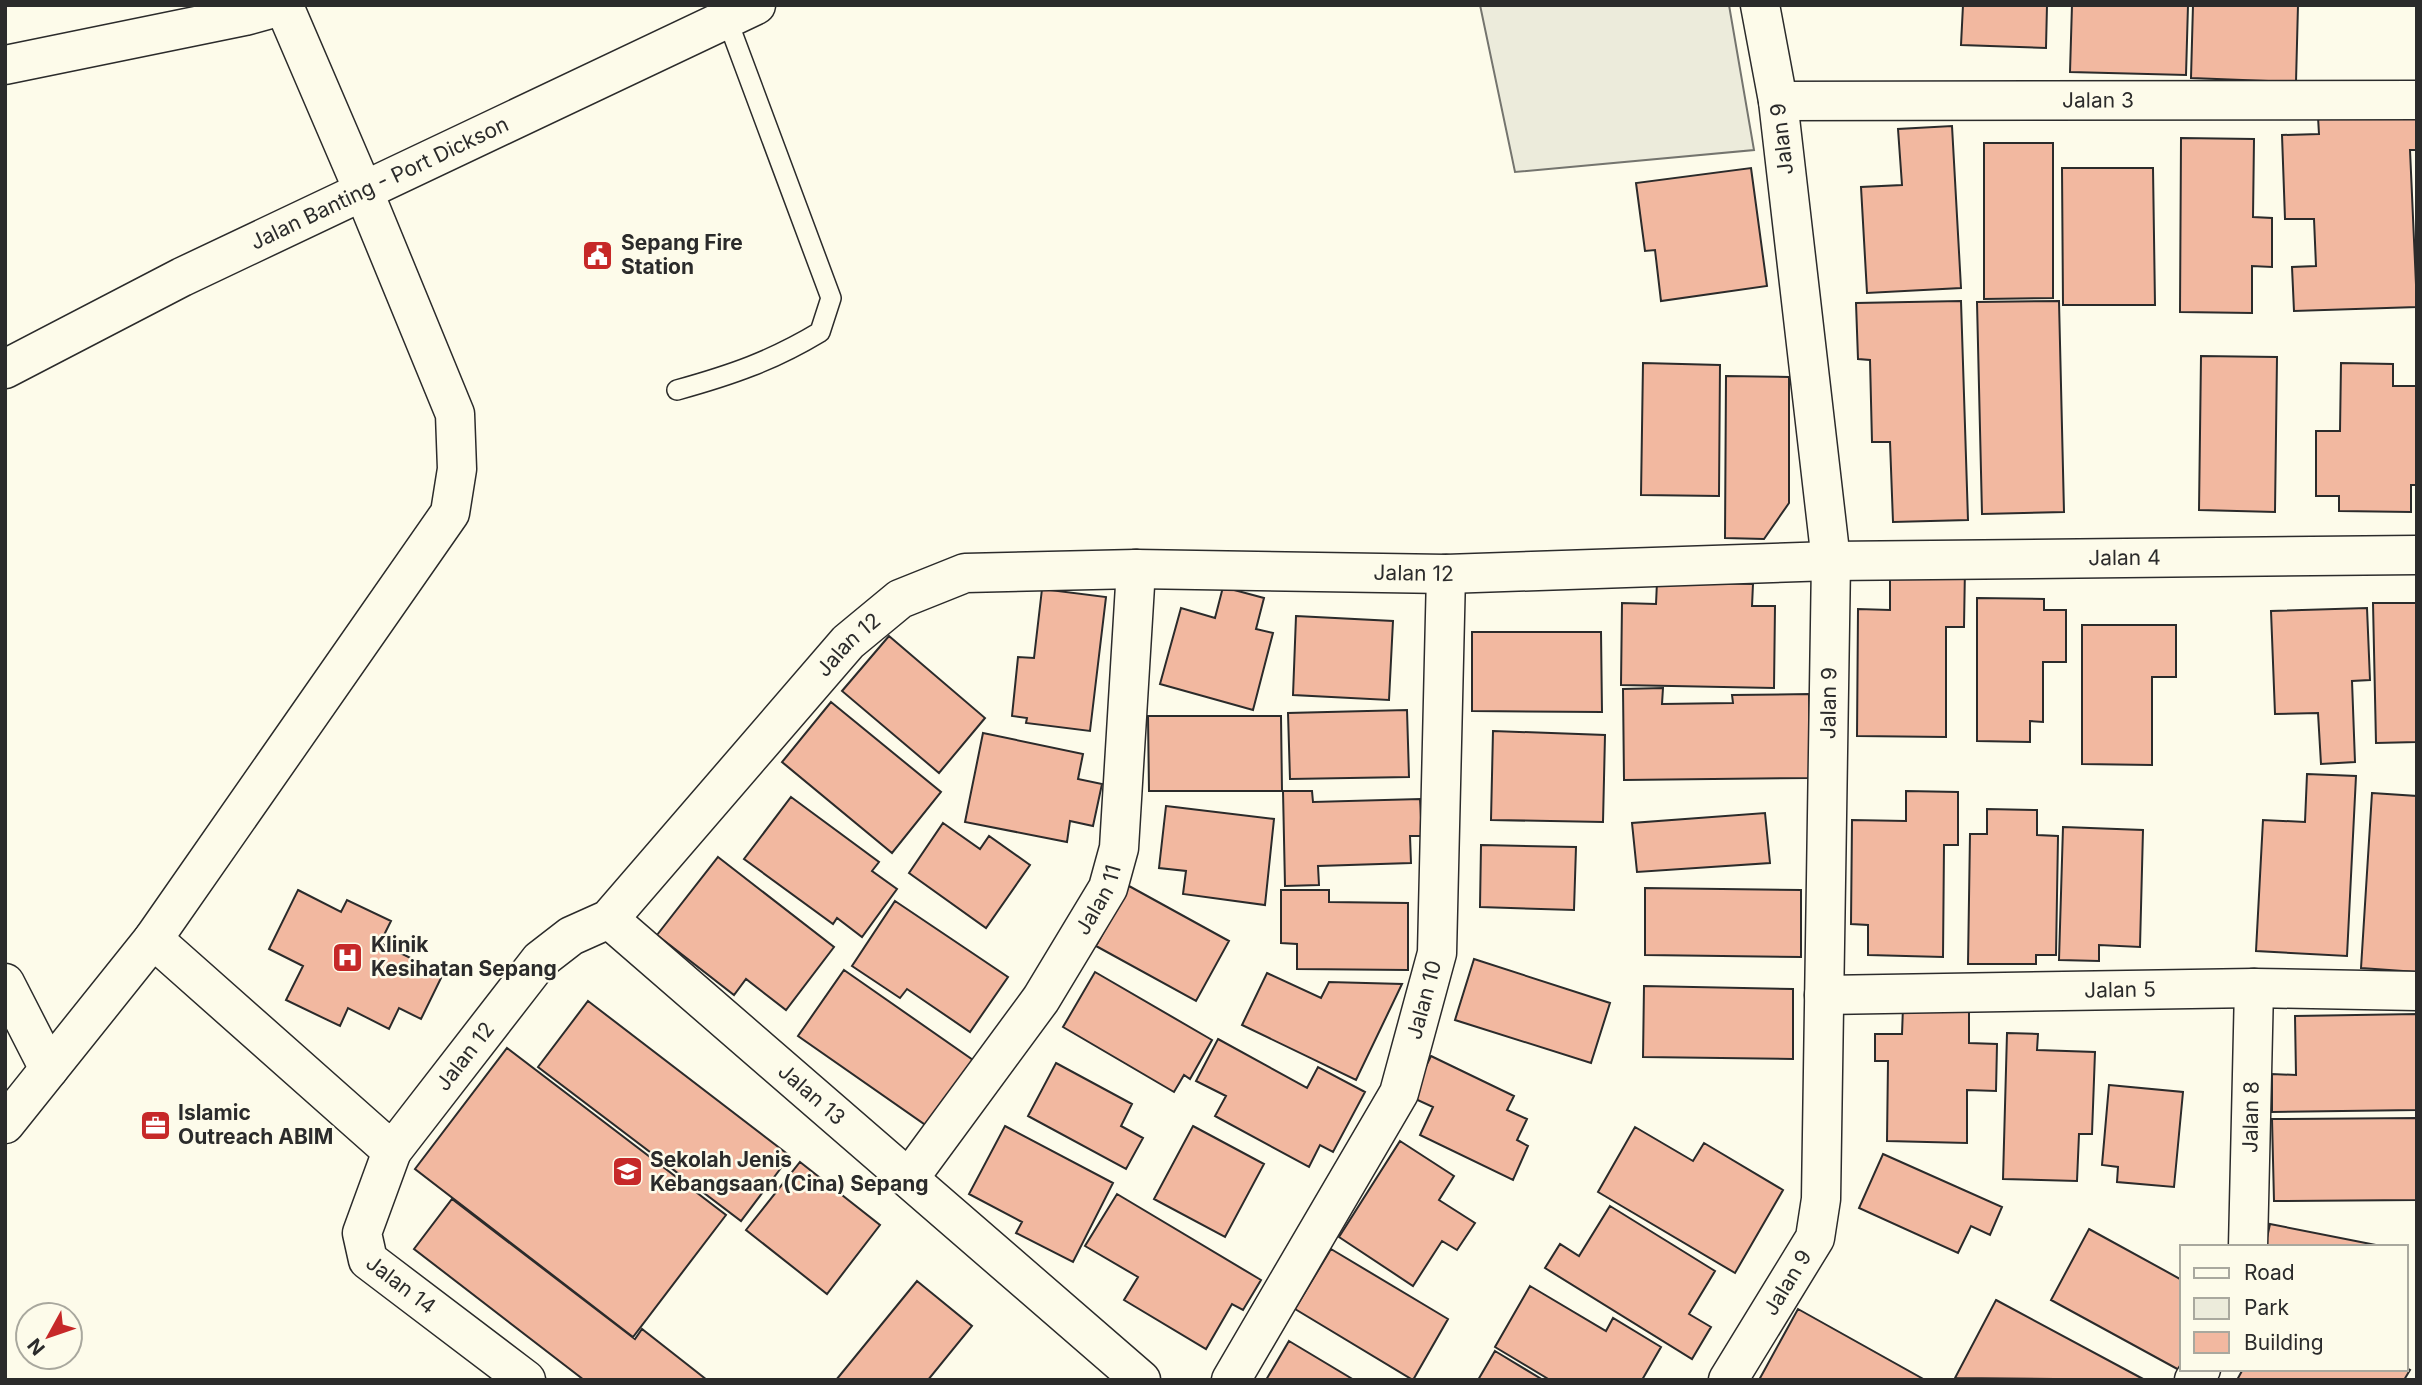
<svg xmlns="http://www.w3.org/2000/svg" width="2422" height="1385" viewBox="0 0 2422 1385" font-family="Inter,sans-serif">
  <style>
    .green { fill: #ecebdb; stroke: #74746e; stroke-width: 2 }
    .building { fill: #f2b8a0; stroke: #2b2b2b; stroke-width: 2 }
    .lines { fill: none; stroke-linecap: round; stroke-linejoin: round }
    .service-casing { stroke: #2b2b2b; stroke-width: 22 }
    .minor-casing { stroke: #2b2b2b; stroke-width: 41 }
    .primary-casing { stroke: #2b2b2b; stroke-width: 41 }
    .service { stroke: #fdfbea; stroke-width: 19 }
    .minor { stroke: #fdfbea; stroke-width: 38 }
    .primary { stroke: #fdfbea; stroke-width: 38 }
    .labels { text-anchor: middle; stroke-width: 5; stroke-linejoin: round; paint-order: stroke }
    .street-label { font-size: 21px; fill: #2b2b2b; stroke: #fdfbea }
    .poi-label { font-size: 21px; font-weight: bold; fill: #2b2b2b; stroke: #fdfbea; text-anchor: start }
  </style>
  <rect width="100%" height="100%" fill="#fdfbea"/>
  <path class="green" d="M1480,5H1729L1754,150L1515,172Z"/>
  <path class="building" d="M1963,5H2047L2046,48L1961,45Z
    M2072,5H2188L2186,75L2070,72Z
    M2193,5H2298L2296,82L2191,78Z
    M2417,114V150H2410L2417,307L2294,311L2292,267L2316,266L2314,219H2285L2282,135L2319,134L2318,117Z
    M1952,126L1961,288L1867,293L1861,187L1902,185L1898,129Z
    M2181,138L2254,139L2253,217L2272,218V267L2252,266V313L2180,312Z
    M1984,143H2053V298L1984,299Z
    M1751,168L1767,286L1661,301L1655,250L1645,251L1636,183Z
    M2062,168H2153L2155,305H2063Z
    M1961,301L1968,520L1893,522L1890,442H1872L1870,360L1858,359L1856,303Z
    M2059,301L2064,512L1982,514L1977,302Z
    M2201,356L2277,357L2275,512L2199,510Z
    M1643,363L1720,365L1719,496L1641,495Z
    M2341,363L2393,364V386H2417V485H2411V512L2339,511V496H2316V431H2340Z
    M1726,376L1789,377V503L1764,539L1725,538Z
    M1890,567H1965L1964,627H1946V737L1857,736L1858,609L1890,610Z
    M1657,582L1753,584L1752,606H1775L1774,688L1621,685L1622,603L1656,604Z
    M1223,587L1264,598L1256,629L1273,633L1253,710L1160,684L1181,608L1215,618Z
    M1042,589L1106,597L1090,731L1026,723L1027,718L1012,716L1018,657L1034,658Z
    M1977,598L2044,599V610H2066V662H2043V722L2030,721V742L1977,741Z
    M2373,603H2417V742L2376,743Z
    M2367,608L2370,680L2352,681L2355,762L2321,764L2318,713L2275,714L2271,611Z
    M1296,616L1393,621L1389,700L1293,695Z
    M2082,625H2176V677H2152V765L2082,764Z
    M1472,632H1601L1602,712L1472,711Z
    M889,636L985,718L939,773L842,691Z
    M1663,688L1662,704L1733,703L1732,695L1809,694L1810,778L1624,780L1623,689Z
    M831,702L941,792L892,853L782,762Z
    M1407,710L1409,777L1290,779L1288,713Z
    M1148,716H1281L1282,791H1149Z
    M1493,731L1605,735L1603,822L1491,820Z
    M983,733L1083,754L1078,779L1102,784L1093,826L1070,821L1067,842L965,822Z
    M2307,774L2356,776L2347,956L2256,951L2263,820L2305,822Z
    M1283,791H1312L1313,802L1420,799L1422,836H1410L1411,863L1318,866L1319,885L1285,886Z
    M1906,791L1958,792V845H1944L1943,957L1868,955V925L1851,924L1852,820L1906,821Z
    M2372,793L2417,796V972L2361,968Z
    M791,797L879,862L872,871L897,889L862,937L837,918L833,924L744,859Z
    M1166,806L1274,819L1265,905L1183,894L1186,871L1159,868Z
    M1987,809L2037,810V835L2058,836L2056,955H2036V964H1968L1970,834H1987Z
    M1765,813L1770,863L1637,872L1632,823Z
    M943,823L980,849L989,836L1030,865L986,928L909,873Z
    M2063,827L2143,830L2140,947L2099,945V961L2059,960Z
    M1481,845L1576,847L1574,910L1480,907Z
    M718,857L834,947L786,1010L746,979L734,995L657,935Z
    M1129,886L1229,941L1196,1001L1096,946Z
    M1645,888L1801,890V957L1645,955Z
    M298,890L341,912L347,900L391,921L380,943L443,974L421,1019L399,1008L389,1029L348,1008L340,1026L286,1000L303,966L269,949Z
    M1281,890H1329V902L1408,903V970L1297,969V944L1281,943Z
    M895,901L1008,977L970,1032L907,989L900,998L852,966Z
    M1474,959L1610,1003L1591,1063L1455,1020Z
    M844,970L973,1060L927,1126L798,1036Z
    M1095,972L1212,1040L1190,1079L1184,1075L1174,1092L1063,1027Z
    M1267,973L1321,998L1329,982L1402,984L1356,1080L1242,1025Z
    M1644,986L1793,989V1059L1643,1057Z
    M588,1001L790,1156L741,1221L538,1067Z
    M1903,1007L1969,1008V1043L1997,1044L1996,1091L1967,1090V1143L1887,1141L1888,1061H1875V1034H1902Z
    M2417,1014V1110L2272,1112V1074L2296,1075L2295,1016Z
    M2007,1033L2038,1034L2037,1050L2095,1052L2092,1134H2079L2077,1181L2003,1179Z
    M1218,1039L1307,1088L1318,1067L1365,1092L1333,1152L1320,1145L1309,1167L1215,1116L1226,1096L1196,1081Z
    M507,1048L726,1215L633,1337L415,1169Z
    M1431,1056L1514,1096L1507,1110L1527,1119L1517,1140L1528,1146L1513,1180L1420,1135L1433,1107L1411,1097Z
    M1056,1063L1132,1104L1121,1126L1143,1138L1126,1169L1028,1116Z
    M2109,1085L2183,1092L2174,1187L2117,1182L2118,1167L2102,1165Z
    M2417,1118V1200L2274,1201L2272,1119Z
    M1005,1126L1113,1183L1073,1262L1016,1233L1022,1222L969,1194Z
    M1193,1126L1264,1164L1225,1237L1154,1199Z
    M1635,1127L1693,1161L1704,1143L1783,1190L1735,1273L1598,1192Z
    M1400,1141L1454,1176L1439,1200L1475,1223L1457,1250L1442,1241L1413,1286L1339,1237Z
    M1883,1154L2002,1207L1990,1235L1971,1226L1958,1253L1859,1208Z
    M800,1162L880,1225L827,1294L746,1230Z
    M1117,1194L1261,1280L1243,1310L1232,1304L1206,1349L1124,1300L1138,1277L1085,1246Z
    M452,1199L635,1339L642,1329L707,1380H584L414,1249Z
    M1610,1206L1715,1271L1689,1314L1711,1327L1692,1359L1545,1268L1560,1244L1579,1256Z
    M2270,1224L2386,1247H2265Z
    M2089,1229L2182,1280L2181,1371L2051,1300Z
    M1331,1249L1448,1319L1413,1380L1295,1309Z
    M917,1281L972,1326L928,1380H836Z
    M1530,1286L1606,1331L1613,1318L1661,1347L1642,1380H1550L1495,1347Z
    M1996,1300L2145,1380L1955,1378Z
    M1798,1309L1925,1380H1759Z
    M1289,1341L1354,1380H1266Z
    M1495,1351L1543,1380H1478Z
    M2406,1368L2410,1370L2404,1380H2237L2243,1369Z"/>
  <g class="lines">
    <defs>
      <path id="service" d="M677,390C731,375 772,361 820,332L831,298L727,19"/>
      <g id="minor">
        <path id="s1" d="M1778,101L2417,100"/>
        <path id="s2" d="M5,369L182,277L756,5"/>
        <path id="s3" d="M609,919L1141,1380"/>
        <path id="s4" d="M153,939L392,1151L540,960L571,936L609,919L848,642L900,599L965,573L1136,569L1446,574L1831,561L2417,555"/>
        <path d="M5,983L49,1069"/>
        <path id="s5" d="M1824,995L2254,988L2417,991"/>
        <path d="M5,1124L153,939L450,513L457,469L455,414L363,190L284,6"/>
        <path id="s6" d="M392,1151L362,1233L368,1260L526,1380"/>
        <path id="s7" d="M910,1177L1041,999L1108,888L1119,848L1136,569"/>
        <path id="s8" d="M2248,1247L2254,988"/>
        <path id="s9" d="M1231,1380L1399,1093L1437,953L1446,574"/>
        <path id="s10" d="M1728,1380L1815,1238L1821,1199L1831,561L1778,101L1760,5"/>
        <path d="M2194,1380L2201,1369"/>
      </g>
      <path id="primary" d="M5,65L245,16L285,5"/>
    </defs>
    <use href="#service" class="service-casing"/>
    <use href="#minor" class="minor-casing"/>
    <use href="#primary" class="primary-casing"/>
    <use href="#service" class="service"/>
    <use href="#minor" class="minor"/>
    <use href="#primary" class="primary"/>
  </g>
  <defs>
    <symbol id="civic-square" viewBox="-11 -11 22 22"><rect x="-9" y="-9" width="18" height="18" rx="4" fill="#c62828" stroke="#fdfbea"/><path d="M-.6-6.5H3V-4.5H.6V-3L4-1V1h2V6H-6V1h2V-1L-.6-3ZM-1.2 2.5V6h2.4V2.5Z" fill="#fff"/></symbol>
    <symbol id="hospital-square" viewBox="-11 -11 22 22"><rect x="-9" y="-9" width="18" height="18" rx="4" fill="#c62828" stroke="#fdfbea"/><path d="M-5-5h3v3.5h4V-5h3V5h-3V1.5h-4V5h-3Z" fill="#fff"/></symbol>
    <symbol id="office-square" viewBox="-11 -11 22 22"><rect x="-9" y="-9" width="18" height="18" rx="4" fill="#c62828" stroke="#fdfbea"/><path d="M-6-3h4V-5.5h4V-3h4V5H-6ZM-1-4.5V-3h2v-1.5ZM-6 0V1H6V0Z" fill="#fff"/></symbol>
    <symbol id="school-square" viewBox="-11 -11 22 22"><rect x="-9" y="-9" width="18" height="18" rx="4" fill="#c62828" stroke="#fdfbea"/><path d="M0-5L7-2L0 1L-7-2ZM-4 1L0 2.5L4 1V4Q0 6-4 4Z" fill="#fff"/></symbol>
  </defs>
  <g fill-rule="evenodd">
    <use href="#civic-square" x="580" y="238" width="35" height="35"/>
    <use href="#hospital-square" x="330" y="940" width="35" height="35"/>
    <use href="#office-square" x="138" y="1108" width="35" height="35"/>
    <use href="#school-square" x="610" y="1154" width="35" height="35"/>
  </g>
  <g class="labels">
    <g class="street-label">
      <text dy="7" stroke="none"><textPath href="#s1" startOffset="320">Jalan 3</textPath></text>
      <text transform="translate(1782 139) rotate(-97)" y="7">Jalan 9</text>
      <text dy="7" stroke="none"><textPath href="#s2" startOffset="418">Jalan Banting - Port Dickson</textPath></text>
      <text dy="7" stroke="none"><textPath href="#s4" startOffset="2305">Jalan 4</textPath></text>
      <text dy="7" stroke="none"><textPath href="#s4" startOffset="1594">Jalan 12</textPath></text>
      <text dy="7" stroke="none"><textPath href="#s4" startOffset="1006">Jalan 12</textPath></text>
      <text dy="7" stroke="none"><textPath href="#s10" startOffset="702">Jalan 9</textPath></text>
      <text dy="7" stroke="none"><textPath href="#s7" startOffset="336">Jalan 11</textPath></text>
      <text dy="7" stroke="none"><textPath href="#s5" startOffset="296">Jalan 5</textPath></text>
      <text dy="7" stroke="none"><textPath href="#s9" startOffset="429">Jalan 10</textPath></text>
      <text dy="7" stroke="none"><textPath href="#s4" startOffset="439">Jalan 12</textPath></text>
      <text dy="7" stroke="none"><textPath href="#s3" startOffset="268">Jalan 13</textPath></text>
      <text dy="7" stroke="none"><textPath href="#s8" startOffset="130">Jalan 8</textPath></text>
      <text dy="7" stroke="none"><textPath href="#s10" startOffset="114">Jalan 9</textPath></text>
      <text dy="7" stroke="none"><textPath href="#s6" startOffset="156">Jalan 14</textPath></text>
    </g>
    <g class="poi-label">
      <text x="621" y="250">Sepang Fire<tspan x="621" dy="24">Station</tspan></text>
      <text x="371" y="952">Klinik<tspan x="371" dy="24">Kesihatan Sepang</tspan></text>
      <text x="178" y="1120">Islamic<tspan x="178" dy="24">Outreach ABIM</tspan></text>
      <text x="650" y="1167">Sekolah Jenis<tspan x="650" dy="24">Kebangsaan (Cina) Sepang</tspan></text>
    </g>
  </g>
  <rect width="2422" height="1385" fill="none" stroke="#2b2b2b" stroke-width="14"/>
  <rect x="2180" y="1245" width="228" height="126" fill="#fdfbea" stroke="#a9a89e" stroke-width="2"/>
  <rect x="2194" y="1268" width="35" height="10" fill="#fdfbea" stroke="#a9a89e" stroke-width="2"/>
  <text x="2244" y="1280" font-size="21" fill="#2b2b2b">Road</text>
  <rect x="2194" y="1298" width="35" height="21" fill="#ecebdb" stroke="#a9a89e" stroke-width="2"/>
  <text x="2244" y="1315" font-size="21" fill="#2b2b2b">Park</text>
  <rect x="2194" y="1332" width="35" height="21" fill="#f2b8a0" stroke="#a9a89e" stroke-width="2"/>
  <text x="2244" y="1350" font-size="21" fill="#2b2b2b">Building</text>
  <g transform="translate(49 1336) rotate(230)"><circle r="33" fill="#fdfbea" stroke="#a9a89e" stroke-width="2"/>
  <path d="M0-5L12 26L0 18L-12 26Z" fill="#c62828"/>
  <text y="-10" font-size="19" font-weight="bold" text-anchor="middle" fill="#2b2b2b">N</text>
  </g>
</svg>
